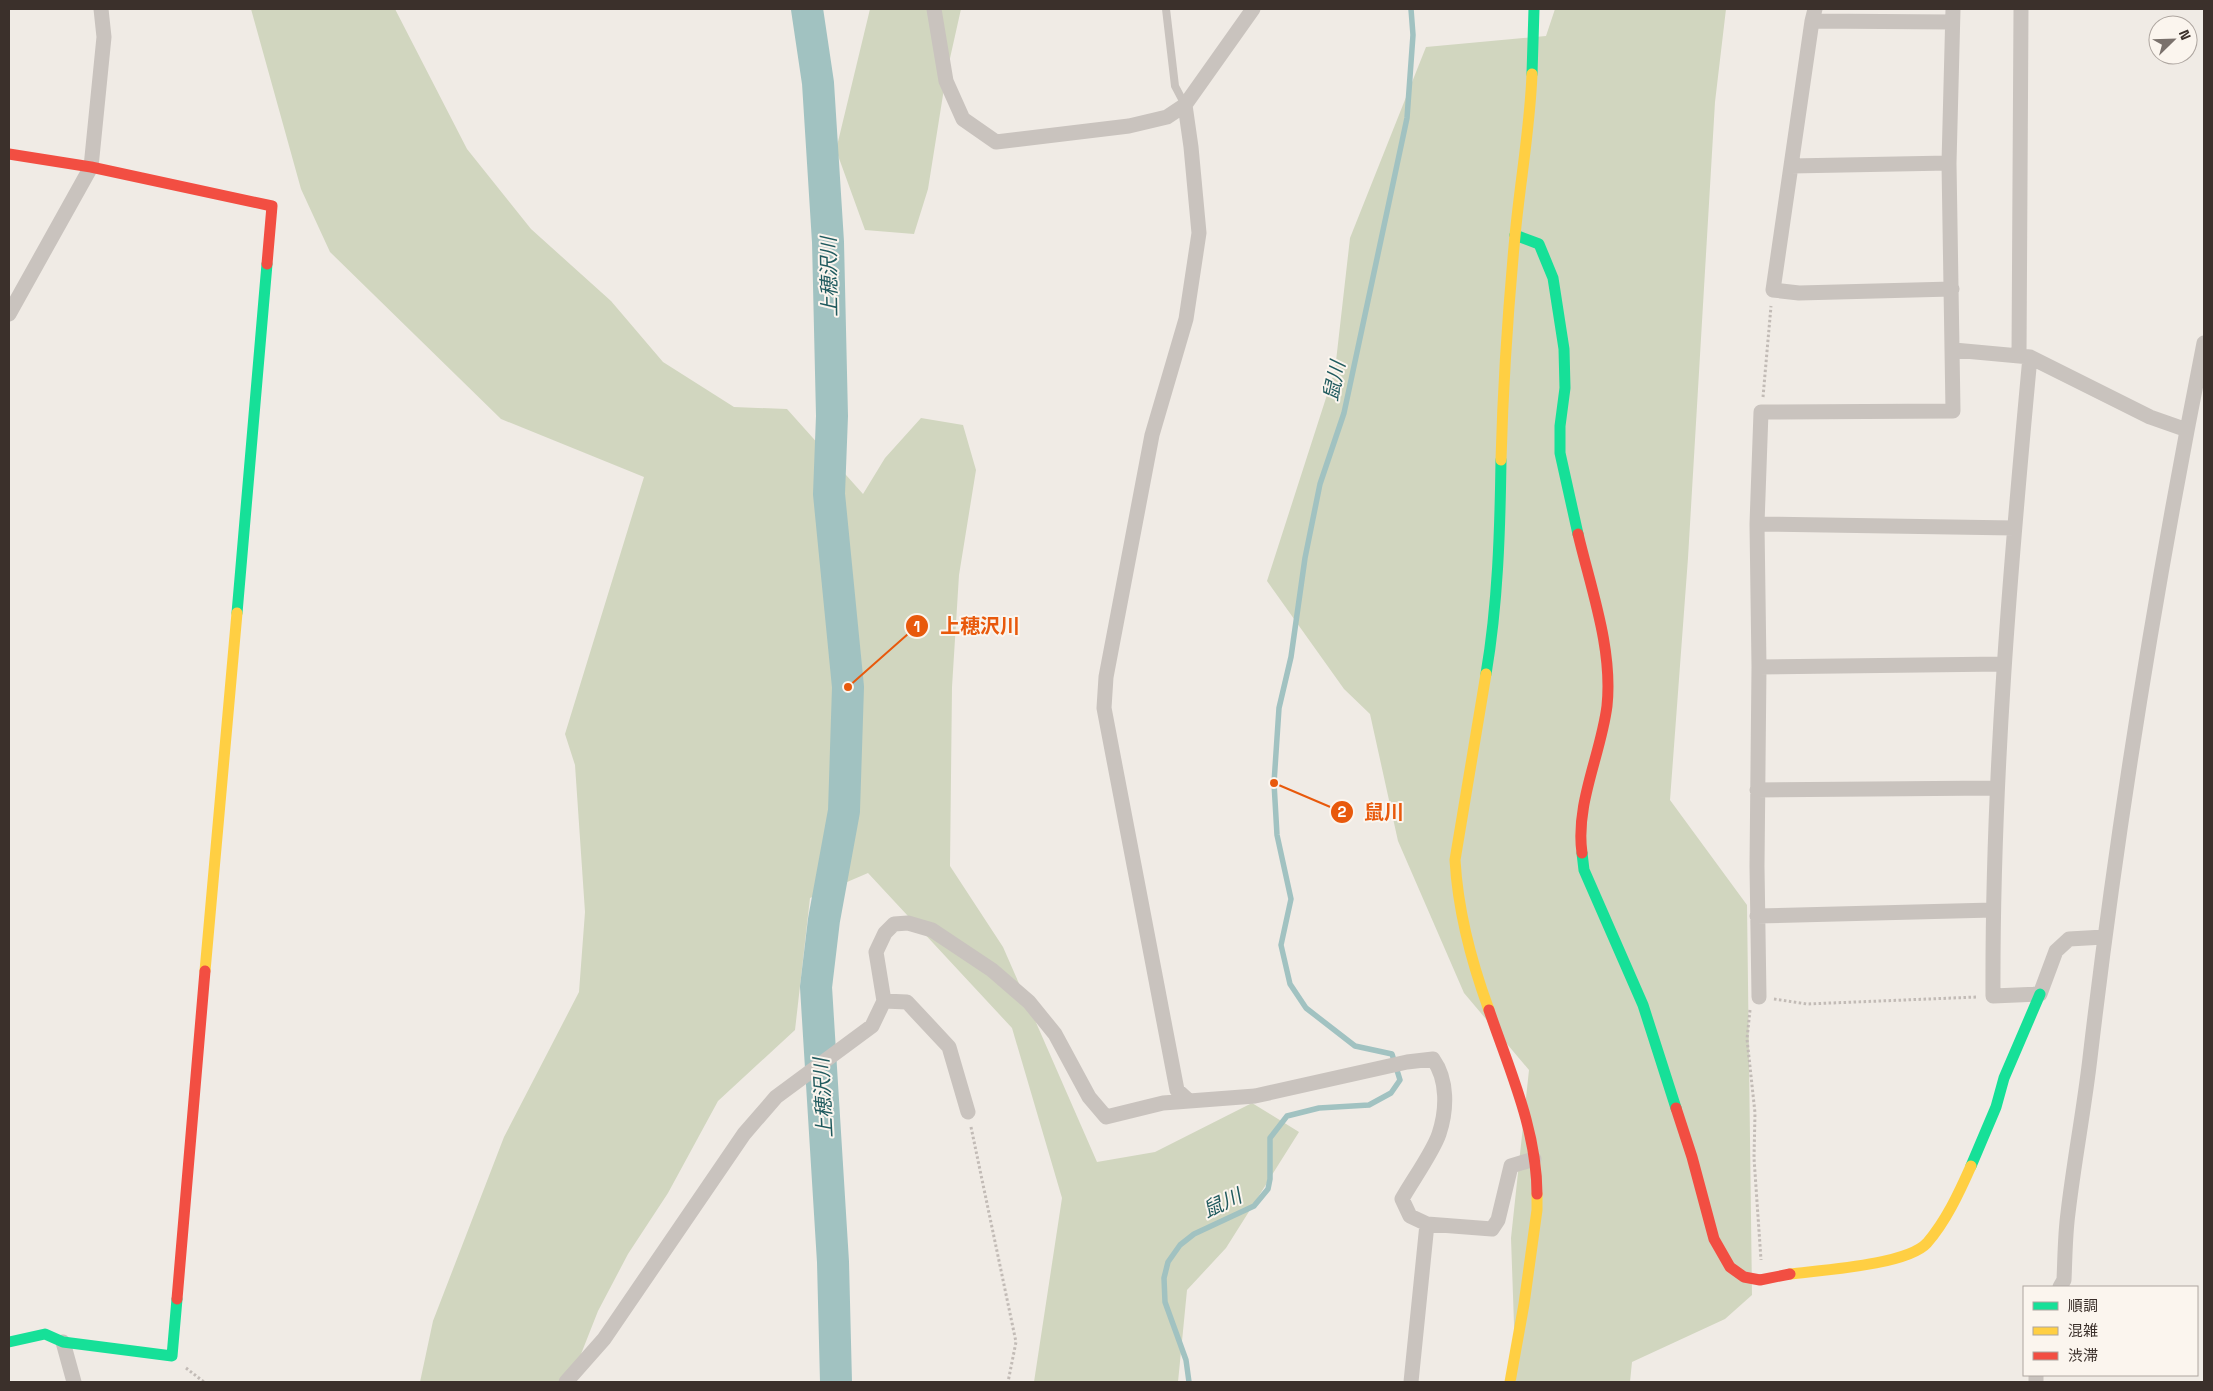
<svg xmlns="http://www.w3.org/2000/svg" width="2213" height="1391" viewBox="0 0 2213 1391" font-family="'Space Grotesk','Noto Sans JP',sans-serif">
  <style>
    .green { fill: #d1d6bf }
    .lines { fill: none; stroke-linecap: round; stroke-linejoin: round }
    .stream { stroke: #a1c2c1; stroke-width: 5.5 }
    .river { stroke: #a1c2c1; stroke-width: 32 }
    .path { stroke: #c2bbb6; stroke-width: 3; stroke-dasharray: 2.5 2.5; stroke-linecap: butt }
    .lane { stroke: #c9c3be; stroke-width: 8 }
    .street { stroke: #c9c3be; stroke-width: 15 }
    .fast { stroke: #16e098; stroke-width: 11 }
    .slow { stroke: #ffcf43; stroke-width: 11 }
    .jam { stroke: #f24e42; stroke-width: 11 }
    .labels { text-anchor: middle; stroke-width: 4; stroke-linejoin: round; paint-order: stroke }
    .water-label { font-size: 20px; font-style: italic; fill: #1f5a5e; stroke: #fbf5ee }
    .leader { fill: none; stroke: #e8590c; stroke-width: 2 }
    .callout-dot { fill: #e8590c; stroke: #fbf5ee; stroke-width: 2 }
    .mark-label { font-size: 15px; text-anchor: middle; font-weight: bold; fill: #fff }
    .callout-label { font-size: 20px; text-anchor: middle; font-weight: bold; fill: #e8590c; stroke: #fbf5ee; stroke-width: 4; stroke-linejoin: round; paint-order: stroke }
  </style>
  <rect width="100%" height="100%" fill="#f0ebe5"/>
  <path class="green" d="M251,9H395L467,149L531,229L611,301L663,362L734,407L787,409L863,494L885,458L921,418L963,425L976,470L959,575L952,687L950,866L1003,947L1097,1162L1155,1152L1252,1103L1299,1132L1226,1248L1187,1290L1178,1382H1034L1062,1198L1012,1028L868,873L810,898L795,1030L718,1101L668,1193L628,1254L598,1311L570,1382H420L433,1321L504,1137L579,992L585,912L575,765L565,734L644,477L501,419L330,252L301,189Z
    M870,9H961L946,76L928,189L914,234L865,230L836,150Z
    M1555,9H1726L1715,102L1688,558L1670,800L1747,905L1752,1295L1725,1319L1632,1362L1630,1382H1516L1511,1238L1529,1070L1464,993L1398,841L1370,714L1344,689L1267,581L1335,370L1350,238L1426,47L1546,36Z"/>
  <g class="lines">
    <path class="stream" d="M1189,1382L1186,1360L1165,1302L1164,1278L1168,1262L1180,1245L1194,1234L1254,1206L1268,1189L1270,1179V1138L1287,1116L1319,1108L1369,1105L1391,1093L1400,1080L1392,1054L1355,1046L1306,1008L1290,984L1281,945L1291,899L1277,835L1274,783L1279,708L1291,657L1305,558L1320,484L1344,413L1407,118L1413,35L1411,9"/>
    <path class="river" d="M807,9L818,83L828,242L832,416L829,494L848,687L844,811L824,920L816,987L833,1262L836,1382"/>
    <path class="path" d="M1763,397L1771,306
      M1774,999L1807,1004L1977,997
      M1750,1010L1747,1039L1755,1113L1754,1158L1761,1260
      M971,1127L1016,1342L1008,1382
      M186,1368L204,1382"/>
    <path class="lane" d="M1166,9L1175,86L1185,105"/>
    <path class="street" d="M934,9L946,81L963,119L996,142L1129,126L1167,117L1185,105L1253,9
      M1815,9L1812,21L1952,22
      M1812,21L1773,290L1799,293L1952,289
      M1185,105L1191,147L1199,233L1186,319L1152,435L1106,677L1104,708L1177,1090L1188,1100
      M1791,166L1949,163
      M9,314L91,167L104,37L101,9
      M1954,350L2030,357L2150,417L2187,430
      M2019,356L2021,9
      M2030,357C2010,570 1992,782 1993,996L2040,994L2056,951L2069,939L2104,937
      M1757,524L2014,528
      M1759,667L2003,664
      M1757,790L1996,788
      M1757,916L1993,910
      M1759,997L1757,866L1759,667L1757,524L1761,412L1953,411L1949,163L1953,9
      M884,1001L907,1002L949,1047L968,1112
      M2060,1287L2064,1280C2065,1258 2065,1235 2068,1213C2074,1161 2084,1110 2090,1058C2118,818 2157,580 2204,343
      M63,1342L74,1382
      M566,1382L604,1339L744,1134L776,1097L872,1026L884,1001L876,952L885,933L894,924L908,923L932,930L992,970L1029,1002L1055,1034L1089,1097L1106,1117L1163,1103L1255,1096L1407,1062L1433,1059C1448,1080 1447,1110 1439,1134C1433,1152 1412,1181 1402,1199L1410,1216L1427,1224
      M1411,1382L1427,1224L1492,1229L1498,1220L1511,1166L1534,1159
      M2036,1382V1375"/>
    <path class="fast" d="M1532,74L1534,9
      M1515,235L1539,244L1553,278L1564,349L1565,388L1560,426V453L1578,534
      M237,613L267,264
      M1486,674C1498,603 1500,531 1501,460
      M1582,853L1584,870L1643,1005L1676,1108
      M1971,1166L1996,1107L2004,1078L2040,994
      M9,1342L45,1334L63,1342L172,1356L177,1299"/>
    <path class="slow" d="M1501,460C1503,385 1508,310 1515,236C1520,182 1530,128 1532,74
      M1486,674L1455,860C1458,912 1471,961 1489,1010
      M205,971L237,613
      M1790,1274C1822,1270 1907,1265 1927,1243C1946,1221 1959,1193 1971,1166
      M1510,1382L1524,1304L1537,1210V1194"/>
    <path class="jam" d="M9,154L91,167L272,206L267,264
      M1578,534C1591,589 1613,649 1607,706C1601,754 1575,804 1582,853
      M1489,1010C1509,1069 1537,1130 1537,1194
      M1676,1108L1692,1157L1714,1239L1730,1267L1744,1277L1760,1280L1790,1274
      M177,1299L205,971"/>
  </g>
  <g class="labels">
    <g class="water-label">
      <text transform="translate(829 277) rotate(-91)" y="7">上穂沢川</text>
      <text transform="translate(1334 381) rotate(-78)" y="7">鼠川</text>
      <text transform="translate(823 1098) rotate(-93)" y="7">上穂沢川</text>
      <text transform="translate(1222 1203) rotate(-25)" y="7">鼠川</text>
    </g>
  </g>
  <path class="leader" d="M848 687L917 626M1274 783L1342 812"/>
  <g class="callout-dot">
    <circle cx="848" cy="687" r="5"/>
    <circle cx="1274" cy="783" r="5"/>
    <circle cx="917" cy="626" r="12"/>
    <circle cx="1342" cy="812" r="12"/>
  </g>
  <g class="mark-label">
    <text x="917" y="632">1</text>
    <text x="1342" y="817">2</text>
  </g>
  <g class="callout-label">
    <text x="980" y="633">上穂沢川</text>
    <text x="1384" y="819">鼠川</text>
  </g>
  <rect width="2213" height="1391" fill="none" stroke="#3b302b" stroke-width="20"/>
  <rect x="2023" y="1286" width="175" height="90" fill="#fbf5ee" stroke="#aea6a0"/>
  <rect x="2033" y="1302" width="25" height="8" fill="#16e098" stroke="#aea6a0"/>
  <text x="2068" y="1311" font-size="15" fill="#3b302b">順調</text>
  <rect x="2033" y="1327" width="25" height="8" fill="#ffcf43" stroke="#aea6a0"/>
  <text x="2068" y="1336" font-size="15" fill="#3b302b">混雑</text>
  <rect x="2033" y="1352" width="25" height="8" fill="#f24e42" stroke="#aea6a0"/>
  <text x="2068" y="1361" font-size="15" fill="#3b302b">渋滞</text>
  <g transform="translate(2173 40) rotate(67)"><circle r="24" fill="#fbf5ee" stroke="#aea6a0"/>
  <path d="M0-4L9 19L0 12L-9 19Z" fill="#7a716c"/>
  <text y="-8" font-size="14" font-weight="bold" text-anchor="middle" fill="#3b302b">N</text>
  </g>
</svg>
